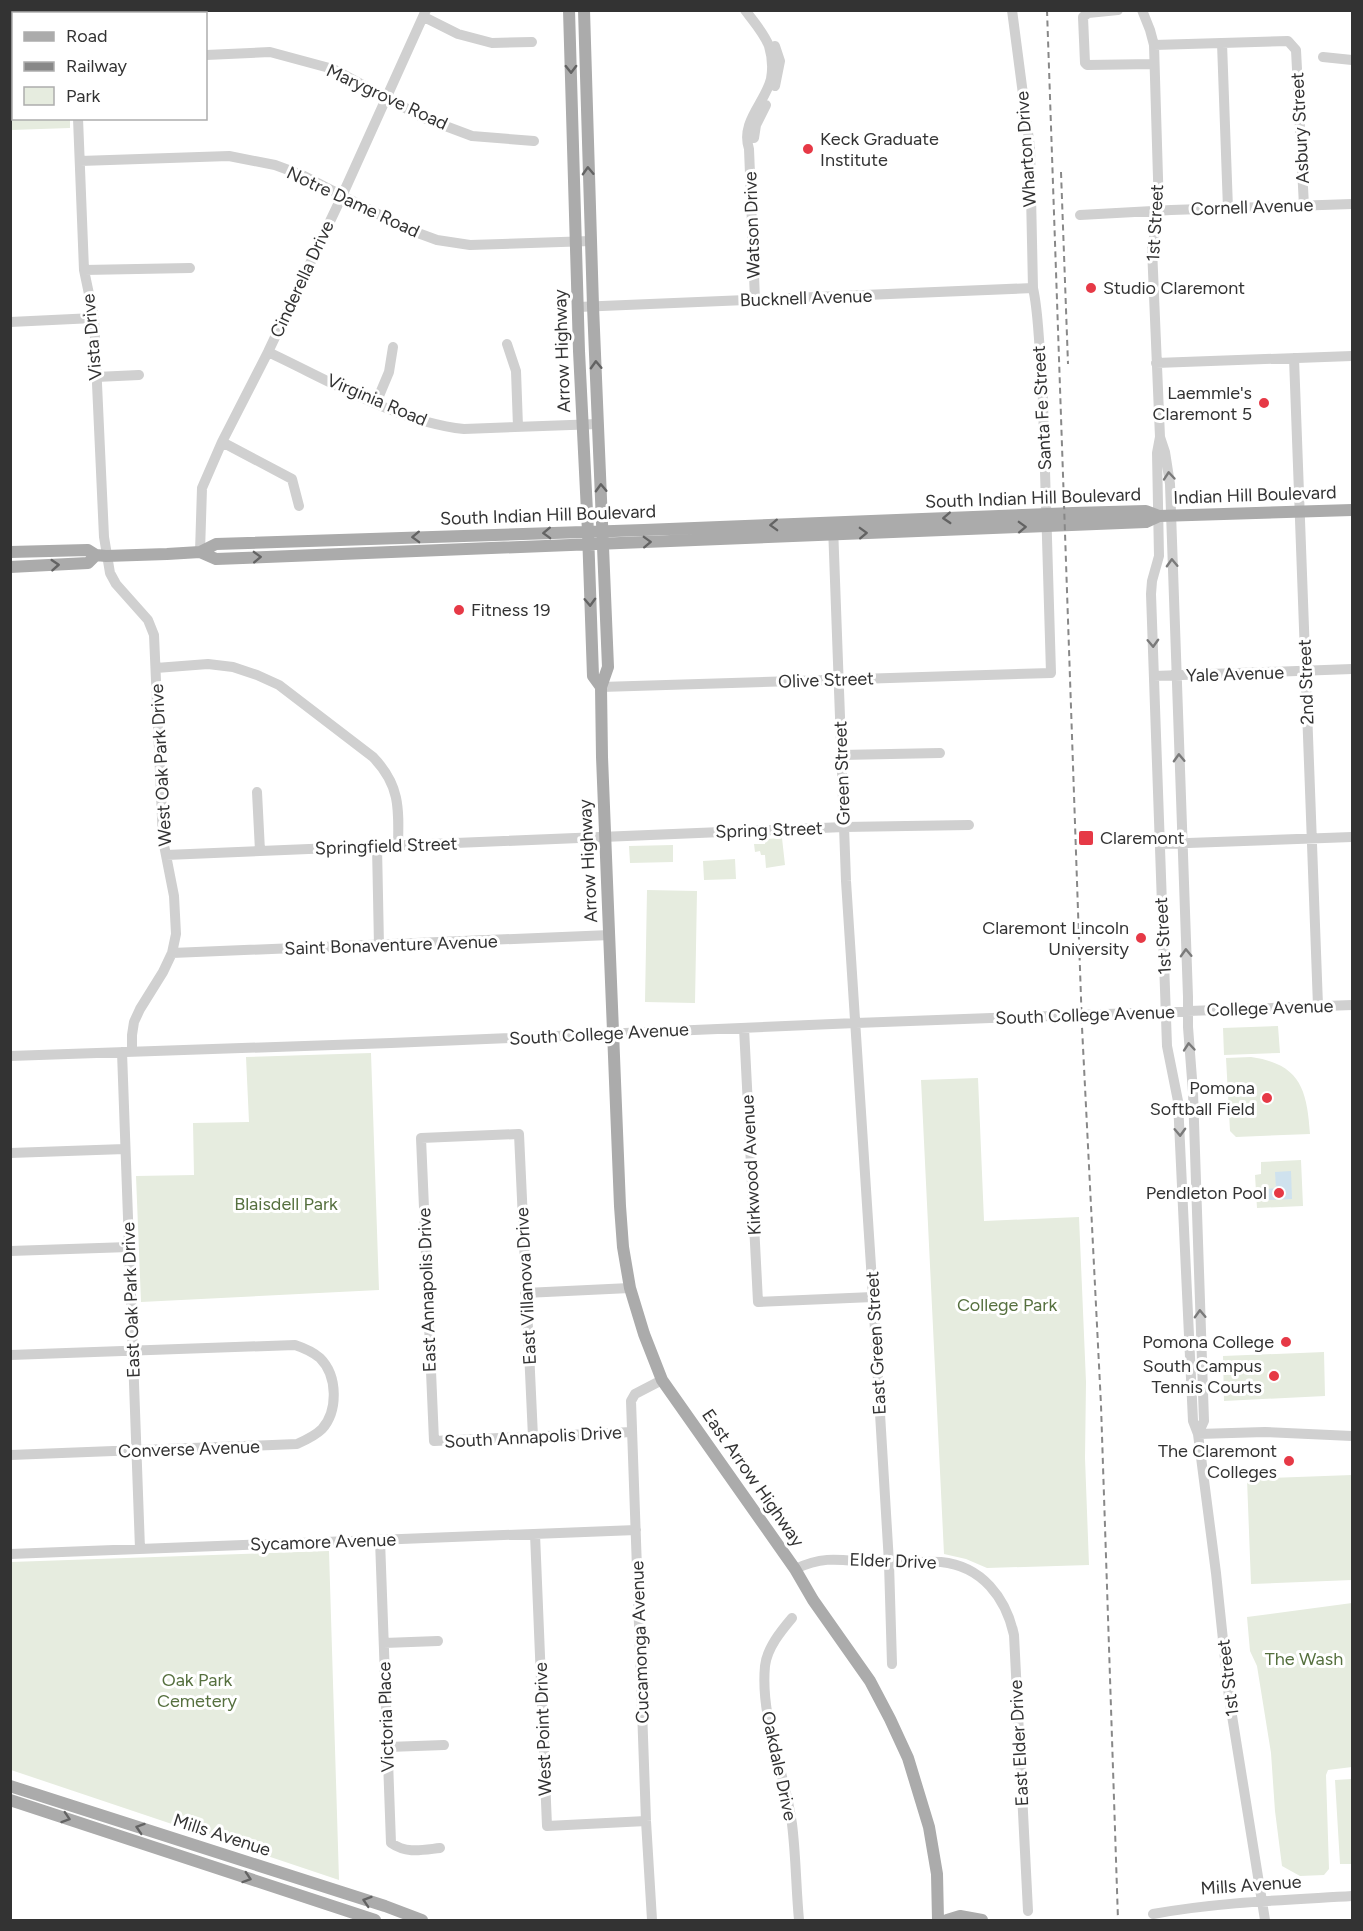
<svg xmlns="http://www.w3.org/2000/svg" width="1363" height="1931" viewBox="0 0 1363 1931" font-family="Figtree,sans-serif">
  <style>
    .green { fill: #e6ecdf }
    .water { fill: #cfe2ee }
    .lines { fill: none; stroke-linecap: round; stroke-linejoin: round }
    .minor { stroke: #d0d0d0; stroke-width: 10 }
    .major { stroke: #ababab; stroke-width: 12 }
    .rail { stroke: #888; stroke-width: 2; stroke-dasharray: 6 4.5; stroke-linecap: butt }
    .oneway { stroke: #636363 }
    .oneway2 { stroke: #7a7a7a }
    .poi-dot { fill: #e63946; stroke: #fff; stroke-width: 2 }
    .labels { text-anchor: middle; stroke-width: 6; stroke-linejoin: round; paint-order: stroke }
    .street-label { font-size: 18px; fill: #333; stroke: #fff }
    .poi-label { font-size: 18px; fill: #333; stroke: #fff; text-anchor: end }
    .park-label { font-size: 18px; fill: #56703f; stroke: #fff }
  </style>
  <rect width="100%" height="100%" fill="#fff"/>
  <path class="green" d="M10,11H66V13L14,14V118L70,119V128L11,130Z
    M782,838L785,865L766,868L765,855H761L760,851L755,852L754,844H765V839Z
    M673,845V862L630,863L629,846Z
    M735,859L736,879L704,880L703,861Z
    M647,890L697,891L695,1003L645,1002Z
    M1278,1026L1280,1053L1224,1055L1223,1028Z
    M371,1053L379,1290L141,1302L136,1176L194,1175L193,1123L249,1122L246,1057Z
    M1251,1057C1300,1064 1307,1089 1310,1134L1236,1137L1230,1131L1226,1058Z
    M978,1078L984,1221L1079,1217L1086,1382L1085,1458L1089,1565L987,1568L966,1559L944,1554L921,1080Z
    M1301,1160L1303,1206L1257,1208L1255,1175L1261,1174V1162Z
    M1324,1352L1325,1396L1224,1401L1223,1356Z
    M1352,1475V1580L1251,1584L1247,1479Z
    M329,1551L339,1880L11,1770V1562Z
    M1352,1603V1767L1328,1770L1326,1775L1329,1869L1324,1875L1300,1876L1282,1866L1275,1811L1271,1753L1257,1666L1250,1651L1247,1617Z
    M1352,1779V1864H1340L1335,1780Z"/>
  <path class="water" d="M1291,1171L1292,1199L1267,1200V1189L1276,1188L1275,1172Z"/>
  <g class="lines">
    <path class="minor" d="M74,10V14
      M745,10C754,22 764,33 769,46C772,56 773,68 771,79C765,103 740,122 749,149L755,300
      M1118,10L1088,13L1083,17L1085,63L1087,65L1154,64
      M1142,10L1150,30L1154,45L1159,211L1152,248L1160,437L1157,453L1159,556L1152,581L1151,594L1167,1046L1178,1101L1193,1421L1198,1434L1216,1573L1229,1697L1265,1920
      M424,17L458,34L492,43L532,42
      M1222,43L1228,209
      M1154,45L1288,41L1296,50L1304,206
      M206,55L270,52L333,69L424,118L472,136L534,141
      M1323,57L1352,60
      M775,86L780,61L775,46
      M78,118L84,270L94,318L104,537L110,573L116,584L148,620L154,635L163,840L174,896L176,934L172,953L163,972L140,1009L134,1022L132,1035V1051
      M754,138L756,125L766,105
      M80,161L229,156L275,165L302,175L407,229L437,240L470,245L591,241
      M1080,215L1171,210L1352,204
      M84,270L190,268
      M578,307L1033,288
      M10,322L94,318
      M507,344L516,371L518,427
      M268,352C328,380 398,422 464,429L598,424
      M1294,358L1318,1006
      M1156,363L1352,356
      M96,377L139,375
      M376,403L389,372L393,347
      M1160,437L1165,452L1170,484L1188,997V1027L1193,1092L1204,1421L1198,1434
      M222,442L292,479L299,506
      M833,526L846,881L873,1297L889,1563L892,1664
      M200,552L202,488L222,442L268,352L342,196L426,10
      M156,668L208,664L233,667L257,675L279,685L373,757C400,785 399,808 398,845
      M1154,676L1352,669
      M601,687L1051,673L1042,370C1038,342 1039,315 1033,288L1030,148L1012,10
      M841,755L940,753
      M257,792L260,851
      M1160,844L1352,837
      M377,846L379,946
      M166,855L844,827L969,825
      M172,953L610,935
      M744,1028L758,1302L873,1297
      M122,1052L140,1549
      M10,1056L391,1043L856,1023L1352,1005
      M10,1153L125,1149
      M10,1251L129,1247
      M525,1293L630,1288
      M10,1355L295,1345C304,1348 313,1352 320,1358C338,1376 338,1411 322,1429C315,1436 306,1440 297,1444L10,1455
      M1198,1434L1265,1432L1352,1436
      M533,1437L519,1134L421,1138L434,1441L632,1432
      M535,1534L547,1826L646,1821
      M380,1540L391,1843C407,1854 422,1850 440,1848
      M10,1554L636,1530
      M795,1569C830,1553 845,1562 881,1563C901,1563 921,1561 941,1562C982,1566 1006,1598 1014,1635L1028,1911
      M792,1618C781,1631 767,1648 765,1666C760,1719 785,1772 792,1824C796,1856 796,1889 799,1920
      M384,1643L438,1641
      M388,1747L444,1745
      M1153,1914C1219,1902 1286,1900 1352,1896
      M652,1920L646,1821L631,1401L635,1394L662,1380"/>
    <path class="major" d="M569,10L579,351L588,532L593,676L601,687
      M584,10L593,306L608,667L601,687L602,757L620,1206L623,1247L630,1288L644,1334L662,1380L795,1569L813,1600L870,1681L890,1719L908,1758L929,1827L937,1874L938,1920
      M10,552L88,550L96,555L106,556L167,554L200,552L216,544L644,530L1073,513L1146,511L1159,516
      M200,552L216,559L1146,522L1159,516L1352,510
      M10,567L88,563L96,555
      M10,1786L385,1906L422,1920
      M10,1800L375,1920
      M947,1920L960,1916L982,1920"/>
    <path class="rail" d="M1047,10L1082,1027L1101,1405L1118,1920
      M1061,172L1068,364"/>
  </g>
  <defs><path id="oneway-chevron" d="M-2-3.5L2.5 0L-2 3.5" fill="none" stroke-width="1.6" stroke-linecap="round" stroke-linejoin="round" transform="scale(1.5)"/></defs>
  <g class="oneway">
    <use href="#oneway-chevron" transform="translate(571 69) rotate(89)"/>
    <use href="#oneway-chevron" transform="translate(588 171) rotate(-92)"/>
    <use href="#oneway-chevron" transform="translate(596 365) rotate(-92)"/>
    <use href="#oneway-chevron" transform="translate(601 488) rotate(-92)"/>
    <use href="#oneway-chevron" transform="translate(947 518) rotate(177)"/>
    <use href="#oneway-chevron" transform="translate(774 525) rotate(178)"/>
    <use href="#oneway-chevron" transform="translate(1022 527) rotate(-2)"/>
    <use href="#oneway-chevron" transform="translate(547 533) rotate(178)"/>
    <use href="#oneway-chevron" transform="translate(863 533) rotate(-2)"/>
    <use href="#oneway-chevron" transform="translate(416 537) rotate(178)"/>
    <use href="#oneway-chevron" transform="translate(647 542) rotate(-2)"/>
    <use href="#oneway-chevron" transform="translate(257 557) rotate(-2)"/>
    <use href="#oneway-chevron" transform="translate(55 565) rotate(-4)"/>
    <use href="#oneway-chevron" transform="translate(590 602) rotate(88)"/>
    <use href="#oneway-chevron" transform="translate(66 1818) rotate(18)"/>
    <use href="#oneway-chevron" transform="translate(140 1828) rotate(-162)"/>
    <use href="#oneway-chevron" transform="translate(247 1878) rotate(18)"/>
    <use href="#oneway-chevron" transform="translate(367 1901) rotate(-162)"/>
  </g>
  <g class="oneway2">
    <use href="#oneway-chevron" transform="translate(1169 476) rotate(-95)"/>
    <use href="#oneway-chevron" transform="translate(1172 563) rotate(-92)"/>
    <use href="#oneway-chevron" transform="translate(1153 643) rotate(88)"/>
    <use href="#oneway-chevron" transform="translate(1179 758) rotate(-92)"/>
    <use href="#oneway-chevron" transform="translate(1186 953) rotate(-92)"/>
    <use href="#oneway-chevron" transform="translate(1189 1047) rotate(-95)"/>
    <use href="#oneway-chevron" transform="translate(1180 1132) rotate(88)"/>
    <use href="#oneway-chevron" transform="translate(1200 1314) rotate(-92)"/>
  </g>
  <g class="poi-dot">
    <circle cx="808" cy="149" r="6"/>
    <circle cx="1091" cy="288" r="6"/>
    <circle cx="1264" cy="403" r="6"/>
    <circle cx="459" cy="610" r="6"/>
    <rect x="1078" y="830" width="16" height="16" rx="3"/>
    <circle cx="1141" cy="938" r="6"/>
    <circle cx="1267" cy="1098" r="6"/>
    <circle cx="1279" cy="1193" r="6"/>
    <circle cx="1286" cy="1342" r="6"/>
    <circle cx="1274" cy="1376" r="6"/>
    <circle cx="1289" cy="1461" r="6"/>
  </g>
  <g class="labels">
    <g class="street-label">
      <text transform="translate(387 97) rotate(25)" y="6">Marygrove Road</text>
      <text transform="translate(1300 128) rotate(-93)" y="6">Asbury Street</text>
      <text transform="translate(1026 149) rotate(-94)" y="6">Wharton Drive</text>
      <text transform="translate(353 202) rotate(25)" y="6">Notre Dame Road</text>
      <text transform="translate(1252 207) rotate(-2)" y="6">Cornell Avenue</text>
      <text transform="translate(1155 223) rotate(-87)" y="6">1st Street</text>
      <text transform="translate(752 225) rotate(-92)" y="6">Watson Drive</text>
      <text transform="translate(302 279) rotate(-65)" y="6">Cinderella Drive</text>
      <text transform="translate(806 298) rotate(-2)" y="6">Bucknell Avenue</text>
      <text transform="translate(92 337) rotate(-95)" y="6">Vista Drive</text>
      <text transform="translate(562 351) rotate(-92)" y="6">Arrow Highway</text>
      <text transform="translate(377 400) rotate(23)" y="6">Virginia Road</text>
      <text transform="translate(1042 408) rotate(-93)" y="6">Santa Fe Street</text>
      <text transform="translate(1255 495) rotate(-2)" y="6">Indian Hill Boulevard</text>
      <text transform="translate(1033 498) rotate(-2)" y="6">South Indian Hill Boulevard</text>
      <text transform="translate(548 515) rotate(-2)" y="6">South Indian Hill Boulevard</text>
      <text transform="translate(1235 674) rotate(-2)" y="6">Yale Avenue</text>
      <text transform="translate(826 680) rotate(-2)" y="6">Olive Street</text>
      <text transform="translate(1306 682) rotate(-92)" y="6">2nd Street</text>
      <text transform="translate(161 765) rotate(-93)" y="6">West Oak Park Drive</text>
      <text transform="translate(842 773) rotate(-92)" y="6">Green Street</text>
      <text transform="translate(769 830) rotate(-2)" y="6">Spring Street</text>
      <text transform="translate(386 846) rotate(-2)" y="6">Springfield Street</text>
      <text transform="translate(588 861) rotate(-93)" y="6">Arrow Highway</text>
      <text transform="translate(1163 936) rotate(-93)" y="6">1st Street</text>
      <text transform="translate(391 945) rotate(-2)" y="6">Saint Bonaventure Avenue</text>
      <text transform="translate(1270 1008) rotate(-2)" y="6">College Avenue</text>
      <text transform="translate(1085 1015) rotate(-2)" y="6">South College Avenue</text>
      <text transform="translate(599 1034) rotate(-3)" y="6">South College Avenue</text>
      <text transform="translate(751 1165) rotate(-93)" y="6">Kirkwood Avenue</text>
      <text transform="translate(526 1286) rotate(-93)" y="6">East Villanova Drive</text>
      <text transform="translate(427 1290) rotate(-92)" y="6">East Annapolis Drive</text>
      <text transform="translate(131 1300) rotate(-92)" y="6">East Oak Park Drive</text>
      <text transform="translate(876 1343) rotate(-93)" y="6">East Green Street</text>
      <text transform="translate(533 1437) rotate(-3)" y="6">South Annapolis Drive</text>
      <text transform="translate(189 1449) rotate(-2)" y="6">Converse Avenue</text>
      <text transform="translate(753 1478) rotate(55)" y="6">East Arrow Highway</text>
      <text transform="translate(323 1542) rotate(-2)" y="6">Sycamore Avenue</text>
      <text transform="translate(893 1561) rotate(2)" y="6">Elder Drive</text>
      <text transform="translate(640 1642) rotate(-92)" y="6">Cucamonga Avenue</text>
      <text transform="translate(1228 1678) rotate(-97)" y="6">1st Street</text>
      <text transform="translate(386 1717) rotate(-92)" y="6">Victoria Place</text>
      <text transform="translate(543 1729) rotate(-92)" y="6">West Point Drive</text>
      <text transform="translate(1019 1743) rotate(-93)" y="6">East Elder Drive</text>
      <text transform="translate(779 1766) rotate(78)" y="6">Oakdale Drive</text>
      <text transform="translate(222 1835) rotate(18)" y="6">Mills Avenue</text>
      <text transform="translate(1251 1885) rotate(-4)" y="6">Mills Avenue</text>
    </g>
    <g class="poi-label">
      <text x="820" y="145" text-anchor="start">Keck Graduate<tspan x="820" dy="21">Institute</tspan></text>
      <text x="1103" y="294" text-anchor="start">Studio Claremont</text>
      <text x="1252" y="399">Laemmle's<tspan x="1252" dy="21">Claremont 5</tspan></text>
      <text x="471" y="616" text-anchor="start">Fitness 19</text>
      <text x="1100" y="844" text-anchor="start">Claremont</text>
      <text x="1129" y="934">Claremont Lincoln<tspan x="1129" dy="21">University</tspan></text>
      <text x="1255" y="1094">Pomona<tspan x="1255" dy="21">Softball Field</tspan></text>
      <text x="1267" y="1199">Pendleton Pool</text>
      <text x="1274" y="1348">Pomona College</text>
      <text x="1262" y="1372">South Campus<tspan x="1262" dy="21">Tennis Courts</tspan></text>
      <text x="1277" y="1457">The Claremont<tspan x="1277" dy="21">Colleges</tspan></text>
    </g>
    <g class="park-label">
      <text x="286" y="1210">Blaisdell Park</text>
      <text x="1007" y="1311">College Park</text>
      <text x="1304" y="1665">The Wash</text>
      <text x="197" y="1686">Oak Park<tspan x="197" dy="21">Cemetery</tspan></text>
    </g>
  </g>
  <rect width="1363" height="1931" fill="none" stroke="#333333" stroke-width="24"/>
  <rect x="12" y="12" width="195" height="108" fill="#ffffff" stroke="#adadad" stroke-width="1.5"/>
  <rect x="24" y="32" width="30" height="9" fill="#ababab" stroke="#adadad" stroke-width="1.5"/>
  <text x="66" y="42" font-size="18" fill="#333333">Road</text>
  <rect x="24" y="62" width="30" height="9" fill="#888888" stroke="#adadad" stroke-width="1.5"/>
  <text x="66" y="72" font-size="18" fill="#333333">Railway</text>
  <rect x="24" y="87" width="30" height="18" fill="#e6ecdf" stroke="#adadad" stroke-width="1.5"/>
  <text x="66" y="102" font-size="18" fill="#333333">Park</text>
</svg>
